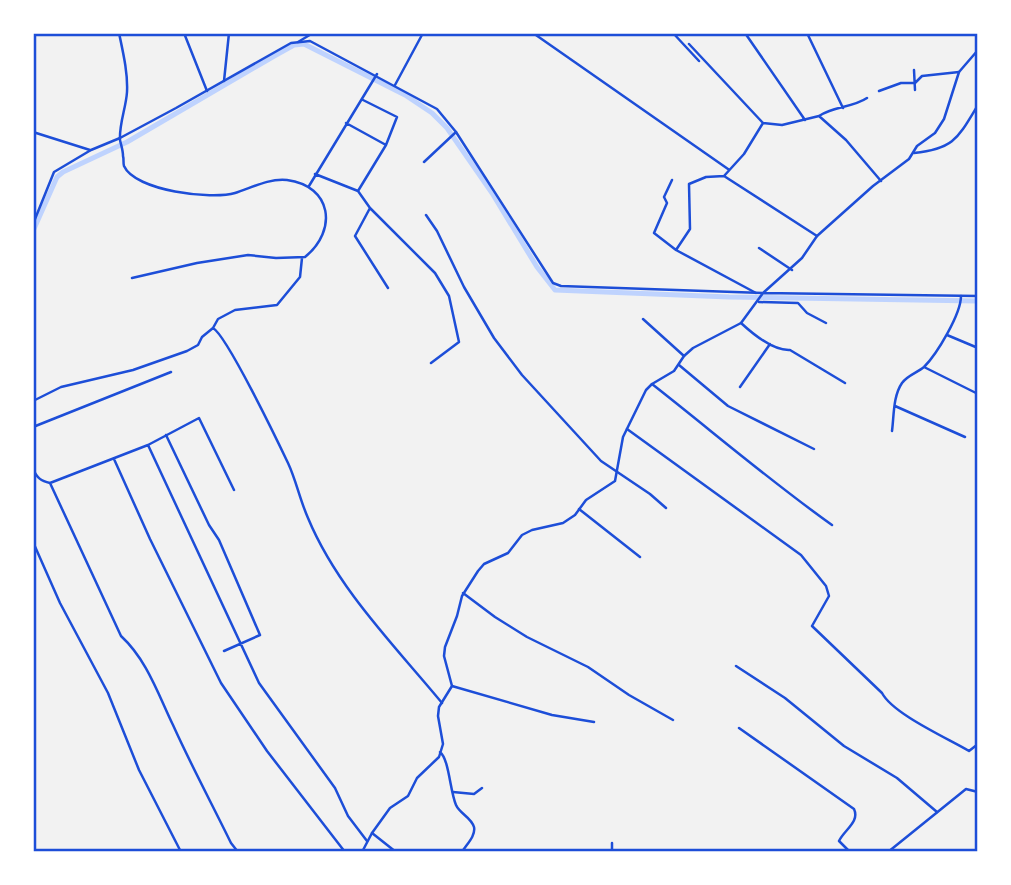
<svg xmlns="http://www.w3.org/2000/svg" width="1011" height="885" viewBox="0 0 1011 885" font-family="'PT Sans Narrow',sans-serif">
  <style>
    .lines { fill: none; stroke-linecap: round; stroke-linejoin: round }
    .canal { stroke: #bfd3fe; stroke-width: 5 }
    .minor { stroke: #1d4ed8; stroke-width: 2.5 }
    .tertiary { stroke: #1d4ed8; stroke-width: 2.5 }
    .neatline { fill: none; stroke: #1d4ed8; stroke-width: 2.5 }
  </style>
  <rect width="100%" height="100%" fill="#f2f2f2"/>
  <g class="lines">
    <path class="canal" d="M33,231L57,177L63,172L127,142L276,55L294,45L304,44L405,95L432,113L447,128L492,193L537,267L555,290L729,297L978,301"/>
    <path class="minor" d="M119,33C123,52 128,73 127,92C126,108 119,124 120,140C121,145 123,150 123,156C124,159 123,163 124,166C135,191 212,200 235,193C251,188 269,178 287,180C332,186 338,230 305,257L276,258L248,255L197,263L132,278
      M184,33L207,91
      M533,33L728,169
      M673,33L699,61
      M745,33L805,120
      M807,33L843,108
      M298,42L313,33
      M689,44L763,123L782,125L819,116L846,140L881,181
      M914,70L915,90
      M224,81L229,33
      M395,85L423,33
      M879,91L901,83H915L922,76L959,72
      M819,116C833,106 852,108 867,98
      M346,123L386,145
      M763,123L744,154L724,176L817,236
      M33,132L90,150
      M914,153C954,149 958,138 978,105
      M424,162L456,132
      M315,174L358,191L370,208L435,273L449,296L459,342L431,363
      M672,180L664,197L667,203L654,233L676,250L756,293
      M309,186L377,74
      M358,191L386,145L397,117L363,100
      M370,208L355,236L388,288
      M426,215L437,231L464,287L494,338L522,375L601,461L650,494L666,508
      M759,248L792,270
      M676,250L690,229L689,184L706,177L724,176
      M759,302L798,303L807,313L826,323
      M643,319L684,356
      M741,323C754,335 773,351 790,350L845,383
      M213,328C227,336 278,442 288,463C296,480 300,500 308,518C337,588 394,645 442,703
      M947,335L978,348
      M679,365L728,406L814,449
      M924,367L978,394
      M652,384C712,431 770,481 832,525
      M740,387L770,344
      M33,401L61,387L133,370L187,351L198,345L202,337L213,328L218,319L235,310L277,305L300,277L302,258
      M895,406L965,437
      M33,427L171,372
      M627,429L801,555L826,586L829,596L812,626L882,693C893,714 947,738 969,751L978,744
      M892,431C894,416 893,396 902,383C908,375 917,373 924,367C937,354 961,314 961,296
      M166,435L209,525L219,540L260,635L224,651
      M148,445L259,683L335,788L348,816L367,841
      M114,459L150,539L221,683L267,751L345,852
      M33,469C37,478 41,481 50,483L148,445L199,418L234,490
      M50,483L121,636C147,660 158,694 173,725C191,765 212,804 231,843L238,852
      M579,509L640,557
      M33,542L60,603L108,693L139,770L181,852
      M463,593L495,617L527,637L588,667L629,695L673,720
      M736,666L785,698L844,746L897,778L937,812
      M452,686L552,715L594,722
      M739,728L854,809C860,822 844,830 839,841L850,852
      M453,792L474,794L482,788
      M372,833L396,852
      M612,852V843"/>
    <path class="tertiary" d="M33,224L54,172L91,150L120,138L176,108L291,43L310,41L437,109L456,132L553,283L561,286L763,293L978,296
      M440,752C449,759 450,791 456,805C460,814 471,817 474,827C476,836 466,845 462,852
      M362,852L372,833L390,808L408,796L417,778L439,757L443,744L438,716L439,707L452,686L444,656L445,647L457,616L462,596L478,571L484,564L508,553L522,535L532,530L563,523L575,515L586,500L615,481L623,437L646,390L652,384L674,371L684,356L693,348L741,323L763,293L802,258L817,236L873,186L909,159L917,146L935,133L944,119L959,72L978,50
      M888,852L966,789L978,792"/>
  </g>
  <rect width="1011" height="885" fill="none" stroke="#ffffff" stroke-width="70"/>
  <rect x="35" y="35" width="941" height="815" class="neatline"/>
</svg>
